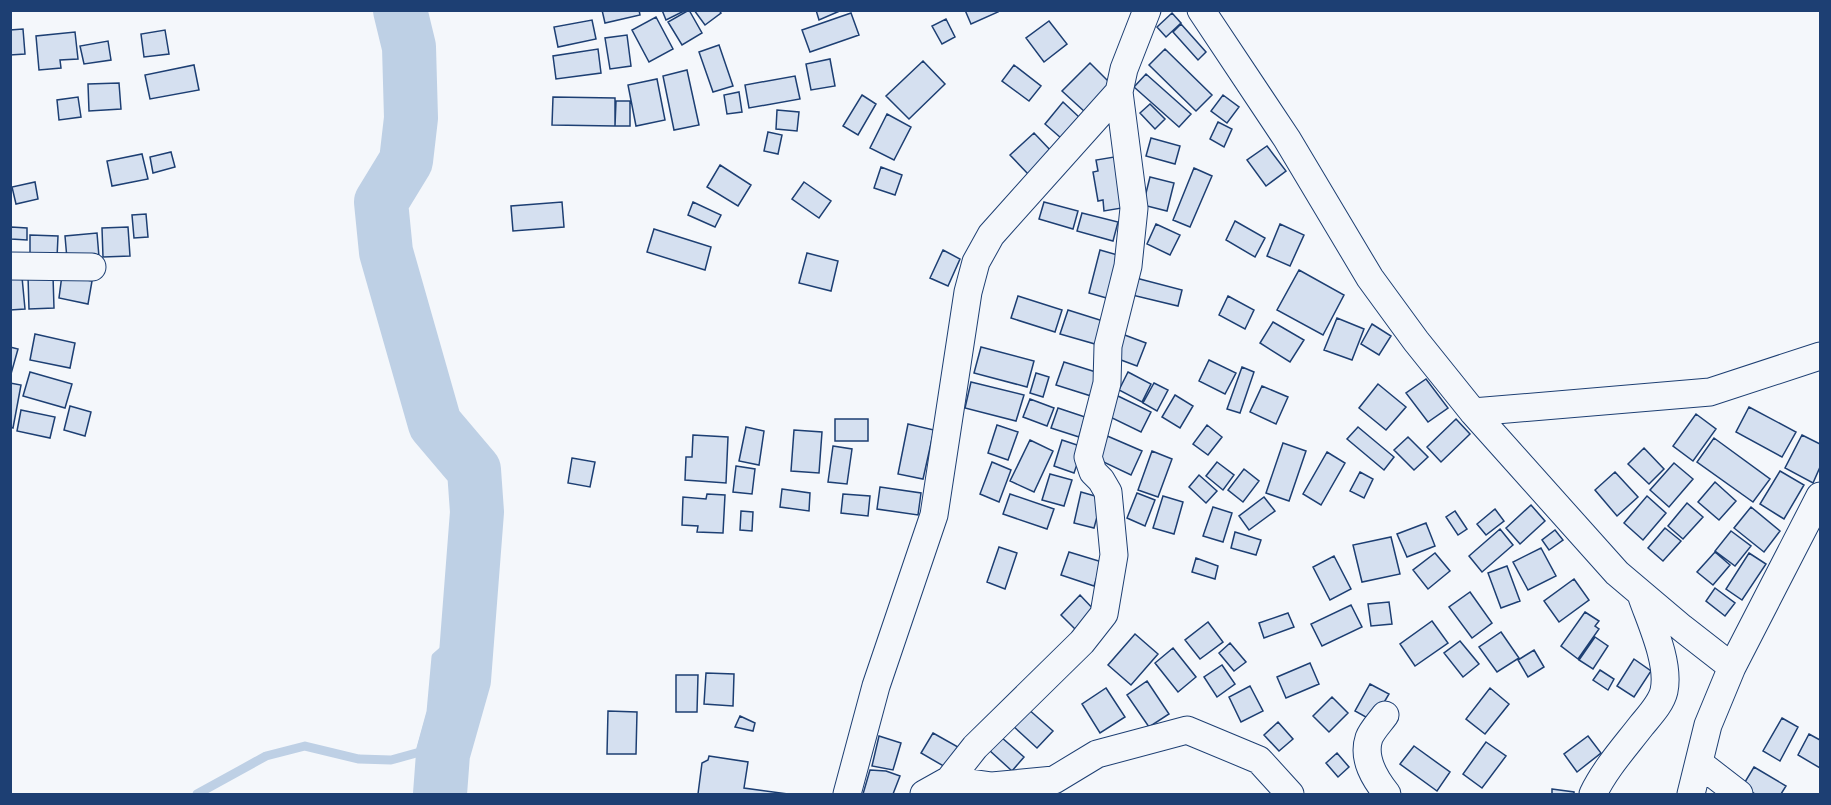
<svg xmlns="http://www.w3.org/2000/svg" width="1831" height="805" viewBox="0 0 1831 805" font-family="'Work Sans',sans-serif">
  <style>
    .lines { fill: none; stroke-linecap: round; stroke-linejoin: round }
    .stream { stroke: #bed0e5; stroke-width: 9 }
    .river { stroke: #bed0e5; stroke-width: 54 }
    .building { fill: #d5e0f0; stroke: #1d3f73; stroke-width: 1.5 }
    .minor-casing { stroke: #1d3f73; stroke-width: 29 }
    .minor { stroke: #f4f7fb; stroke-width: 27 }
  </style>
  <rect width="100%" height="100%" fill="#f4f7fb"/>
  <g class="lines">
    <path class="stream" d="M197,794L266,756L305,746L359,759L391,760L420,752L431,712L436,657L468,629"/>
    <path class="river" d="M400,10L409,47L411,118L406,161L381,202L386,252L435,424L474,470L477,512L464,680L443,754L440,794"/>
  </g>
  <path class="building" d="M602,10H639L640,15L605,23Z
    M662,10H686L666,20Z
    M689,10L702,33L682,45L668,22Z
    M694,10H719L721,13L705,25Z
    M816,10H842L819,20Z
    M965,10H997L998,12L971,24Z
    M851,13L859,35L810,52L802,30Z
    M1172,13L1181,23L1166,37L1157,27Z
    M656,17L673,49L649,62L632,30Z
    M946,19L955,37L942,44L932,26Z
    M592,20L596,39L558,47L554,27Z
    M1049,21L1067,44L1044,62L1026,38Z
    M1181,24L1206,52L1198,60L1173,32Z
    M23,29L25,54L10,55V30Z
    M165,30L169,54L144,57L141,34Z
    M75,32L78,59L60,60L61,68L39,70L36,36Z
    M627,35L631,66L610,69L605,38Z
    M108,41L111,60L84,64L80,46Z
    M719,45L733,86L713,92L699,52Z
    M598,49L601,73L556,79L553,56Z
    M1165,49L1212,95L1196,111L1149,65Z
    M830,59L835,86L811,90L806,64Z
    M923,61L945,84L909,119L886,96Z
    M1090,63L1111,84L1085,112L1062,91Z
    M194,65L199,90L150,99L145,75Z
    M1014,65L1041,86L1029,101L1002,81Z
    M687,70L699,125L674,130L663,76Z
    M1146,74L1191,114L1179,127L1134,87Z
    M795,76L800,99L749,108L745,85Z
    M657,79L665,120L636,126L628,85Z
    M119,83L121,109L89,111L88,84Z
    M739,92L742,112L727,114L724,95Z
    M862,95L876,104L858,135L843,126Z
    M1223,95L1239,107L1227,123L1211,111Z
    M78,97L81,117L59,120L57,100Z
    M553,97L615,98V126L552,125Z
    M616,101H630V126H615Z
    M1063,102L1079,117L1061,138L1045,124Z
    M1150,104L1165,119L1155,129L1140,113Z
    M777,110L799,112L797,131L776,129Z
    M887,114L911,127L894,160L870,148Z
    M1218,122L1232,129L1224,147L1210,139Z
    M768,132L782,135L778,154L764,151Z
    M1034,133L1053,153L1029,175L1010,155Z
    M1151,138L1180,146L1175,164L1146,156Z
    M1267,146L1286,171L1266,186L1247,160Z
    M171,152L175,167L153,173L150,157Z
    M142,154L148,179L112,186L107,161Z
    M1120,156L1128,207L1104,211L1103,200L1098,201L1093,172L1098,171L1096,160Z
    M720,165L751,185L738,206L707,187Z
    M881,167L902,175L895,195L874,188Z
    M1194,168L1212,176L1190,227L1173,220Z
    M1150,177L1174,183L1167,211L1143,205Z
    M35,182L38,199L16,204L12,187Z
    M804,182L831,201L819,218L792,199Z
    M562,202L564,227L513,231L511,206Z
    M693,202L721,215L715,227L688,215Z
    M1044,202L1078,211L1073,229L1039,219Z
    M1082,213L1118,222L1113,241L1077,231Z
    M146,214L148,237L134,238L132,215Z
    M1235,221L1265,238L1255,257L1226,240Z
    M1156,224L1180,235L1170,255L1147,244Z
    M1280,224L1304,235L1290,266L1267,256Z
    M11,227L27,228V240L11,239Z
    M128,227L130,256L103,257L102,228Z
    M654,229L711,247L705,270L647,252Z
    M97,233L99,257L67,259L65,236Z
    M30,235L58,236L57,258L30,257Z
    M943,250L960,259L948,286L930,278Z
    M1100,250L1121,256L1110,299L1089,293Z
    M807,253L838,261L831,291L799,283Z
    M1299,270L1344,295L1323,335L1277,310Z
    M62,275L92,281L88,304L59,298Z
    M28,276H53L54,308L29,309Z
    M22,277L25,309L10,310V278Z
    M1136,278L1182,290L1178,306L1132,295Z
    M1018,296L1062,310L1055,332L1011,318Z
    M1228,296L1254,310L1245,329L1219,315Z
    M1068,310L1103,321L1095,344L1060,334Z
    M1337,318L1364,329L1352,360L1324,350Z
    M1273,322L1304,340L1290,362L1260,343Z
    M1372,324L1391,336L1379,355L1361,344Z
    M35,334L75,343L70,368L30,360Z
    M1122,334L1146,343L1137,366L1113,357Z
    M10,347L18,349L11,374H10Z
    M981,347L1034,361L1027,387L974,373Z
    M1209,360L1236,373L1225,394L1199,381Z
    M1064,362L1099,373L1091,396L1056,385Z
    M1242,367L1254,372L1240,413L1227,409Z
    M30,372L72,384L65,408L23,396Z
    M1128,372L1151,384L1142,402L1119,390Z
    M1036,373L1049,377L1043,397L1030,393Z
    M1426,379L1448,408L1428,422L1406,393Z
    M971,382L1024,395L1016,421L965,408Z
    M10,383L21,385L13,428L10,427Z
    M1154,383L1168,390L1157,411L1143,403Z
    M1378,384L1406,407L1386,430L1359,408Z
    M1262,386L1288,397L1276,424L1250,412Z
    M1175,395L1193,406L1180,428L1162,417Z
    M1118,396L1151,412L1141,432L1108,416Z
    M1030,399L1054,408L1047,426L1023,417Z
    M70,406L91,412L85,436L64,430Z
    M1749,407L1796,432L1782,457L1736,432Z
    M1058,408L1085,417L1079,437L1051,428Z
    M21,410L55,417L50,438L17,431Z
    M1696,414L1716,429L1693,461L1673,446Z
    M835,419H868V441H835Z
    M1456,419L1470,434L1441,462L1427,447Z
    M908,424L934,430L923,479L898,474Z
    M997,425L1018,432L1008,460L988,453Z
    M1207,425L1222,437L1208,455L1193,444Z
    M746,427L764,431L759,465L739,461Z
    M1358,427L1394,457L1384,470L1347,439Z
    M794,430L822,432L819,473L791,471Z
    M693,435L728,437L726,483L685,480L686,457H692Z
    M1105,435L1142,451L1131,475L1095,458Z
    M1802,435L1820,444V467L1813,483L1785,468Z
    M1408,437L1428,457L1414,470L1394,450Z
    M1714,438L1770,479L1753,502L1697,462Z
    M1030,440L1053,451L1034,492L1010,481Z
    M1062,440L1083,447L1074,473L1054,466Z
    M1283,443L1306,451L1289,501L1266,493Z
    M833,446L852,449L847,484L828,482Z
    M1644,448L1664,469L1649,484L1628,464Z
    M1152,451L1172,459L1158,497L1138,490Z
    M1327,452L1345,463L1321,505L1303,494Z
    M572,458L595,462L590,487L568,483Z
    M992,462L1011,470L999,502L980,494Z
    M1217,462L1234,475L1223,490L1206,476Z
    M1674,463L1693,479L1669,507L1650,490Z
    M736,466L755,469L752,494L733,492Z
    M1244,469L1259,481L1243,502L1228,490Z
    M1780,471L1804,485L1784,519L1760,504Z
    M1360,472L1373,479L1364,498L1350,491Z
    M1615,472L1638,497L1617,516L1595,490Z
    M1050,474L1072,480L1064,506L1042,500Z
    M1199,475L1217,491L1206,503L1189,487Z
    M1715,482L1736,501L1719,520L1698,502Z
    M880,487L921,493L918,515L877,509Z
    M782,489L810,493L809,511L780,507Z
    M1081,492L1102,498L1094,528L1074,523Z
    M1137,493L1155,500L1145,526L1127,518Z
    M707,494L725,495L723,533L697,532L698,526L682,525L683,497L706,499Z
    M843,494L870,496L868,516L841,513Z
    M1010,494L1054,509L1047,529L1003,514Z
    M1163,496L1183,502L1174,534L1153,528Z
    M1647,496L1666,513L1643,540L1624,523Z
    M1264,497L1275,511L1249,530L1239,516Z
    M1687,503L1703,517L1683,539L1668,526Z
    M1531,505L1545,521L1520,544L1506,528Z
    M1213,507L1232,513L1223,542L1203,536Z
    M1751,507L1780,531L1764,552L1734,528Z
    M1495,509L1504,521L1486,535L1477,524Z
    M741,511L753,512L752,531L740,530Z
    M1455,511L1467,529L1458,535L1446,517Z
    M1426,523L1435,546L1407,557L1397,534Z
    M1665,528L1681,541L1663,561L1648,548Z
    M1500,529L1513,545L1482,572L1469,556Z
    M1555,530L1563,540L1549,550L1542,540Z
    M1731,531L1751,546L1735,566L1715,551Z
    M1235,532L1261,540L1256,555L1231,548Z
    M1391,537L1400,574L1362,582L1353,545Z
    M999,547L1017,553L1005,589L987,582Z
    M1541,548L1556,576L1528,590L1513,562Z
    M1069,552L1102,562L1094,586L1061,575Z
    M1715,552L1730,565L1713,585L1697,572Z
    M1435,553L1450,571L1428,589L1413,570Z
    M1749,553L1766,564L1742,600L1726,589Z
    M1334,556L1351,589L1330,600L1313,567Z
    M1196,558L1218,566L1215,579L1192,572Z
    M1507,566L1520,601L1501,608L1488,573Z
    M1574,579L1589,600L1559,622L1544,601Z
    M1715,588L1735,603L1725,616L1706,601Z
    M1470,592L1492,623L1472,638L1449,607Z
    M1080,595L1097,613L1078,632L1061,615Z
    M1389,602L1392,624L1371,626L1368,604Z
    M1351,605L1362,627L1322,646L1311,624Z
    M1585,612L1599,621L1595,626L1599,629L1578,659L1561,646Z
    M1288,613L1294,627L1264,638L1259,623Z
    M1432,621L1448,643L1415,666L1400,644Z
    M1208,622L1223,642L1200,659L1185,640Z
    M1501,632L1519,658L1497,672L1479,647Z
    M1135,634L1158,654L1131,685L1108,665Z
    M1595,637L1608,646L1593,669L1579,660Z
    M1460,641L1479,664L1463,677L1444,653Z
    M1230,643L1246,662L1234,671L1219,653Z
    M1173,648L1196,677L1178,692L1155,663Z
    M1534,650L1544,667L1528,677L1518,660Z
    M1634,659L1651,671L1634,697L1617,686Z
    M1310,663L1319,684L1286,698L1277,677Z
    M1222,665L1235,684L1217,697L1204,677Z
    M1600,670L1614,679L1608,690L1593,680Z
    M706,673L734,674L733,706L704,704Z
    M676,675H698L697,712H676Z
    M1147,681L1169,714L1149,727L1127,695Z
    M1370,684L1389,694L1373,721L1355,711Z
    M1250,686L1263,711L1241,722L1229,697Z
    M1106,688L1125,717L1100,733L1082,704Z
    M1490,688L1509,704L1485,734L1466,719Z
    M1332,697L1348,713L1329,732L1313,716Z
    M1027,708L1053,731L1037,748L1012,725Z
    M608,711L637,712L636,754H607Z
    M740,716L755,723L753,731L735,727Z
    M1782,718L1798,727L1780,761L1763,751Z
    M1278,722L1293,739L1279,751L1264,735Z
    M933,733L958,747L947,768L921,753Z
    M1809,734L1820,740V768L1798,755Z
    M879,736L901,743L893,770L872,766Z
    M1588,736L1601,753L1577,772L1564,754Z
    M1001,737L1024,757L1012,771L989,750Z
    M1486,742L1506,756L1482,788L1463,774Z
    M1414,746L1450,772L1437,791L1400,764Z
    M1337,753L1349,767L1338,777L1326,763Z
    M709,756L748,762L744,788L788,794H698L702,763L708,760Z
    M1754,767L1786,786L1781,794H1755L1742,787Z
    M870,770L886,771L900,776L893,794H863Z
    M1552,789L1574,792V794H1552Z"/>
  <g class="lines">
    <defs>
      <path id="minor" d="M1201,10L1287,139L1370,278L1416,341L1473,412L1617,573L1682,628L1732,667
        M10,266L92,267
        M1473,412L1710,392L1820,356
        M1385,715C1380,722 1372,730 1369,738C1362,759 1375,779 1387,794
        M1699,763L1739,794
        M949,780L975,747L1082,642L1104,614L1114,555L1108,492L1101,480L1093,472L1088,457L1107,383L1108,346L1128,266L1134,208L1119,92
        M847,794L876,686L934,515L968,292L976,262L991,235L1119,92L1124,69L1147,10
        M924,794L949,780L992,786L1054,780L1097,754L1187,730L1259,760L1290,794
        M1593,794C1605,769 1624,748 1641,726C1649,716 1661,704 1664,691C1670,663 1651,623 1642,597
        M1691,794L1708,725L1732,667L1820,496"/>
    </defs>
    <use href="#minor" class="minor-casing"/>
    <use href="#minor" class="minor"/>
  </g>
  <rect width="1831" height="805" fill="none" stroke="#1d3f73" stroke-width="24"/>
</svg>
